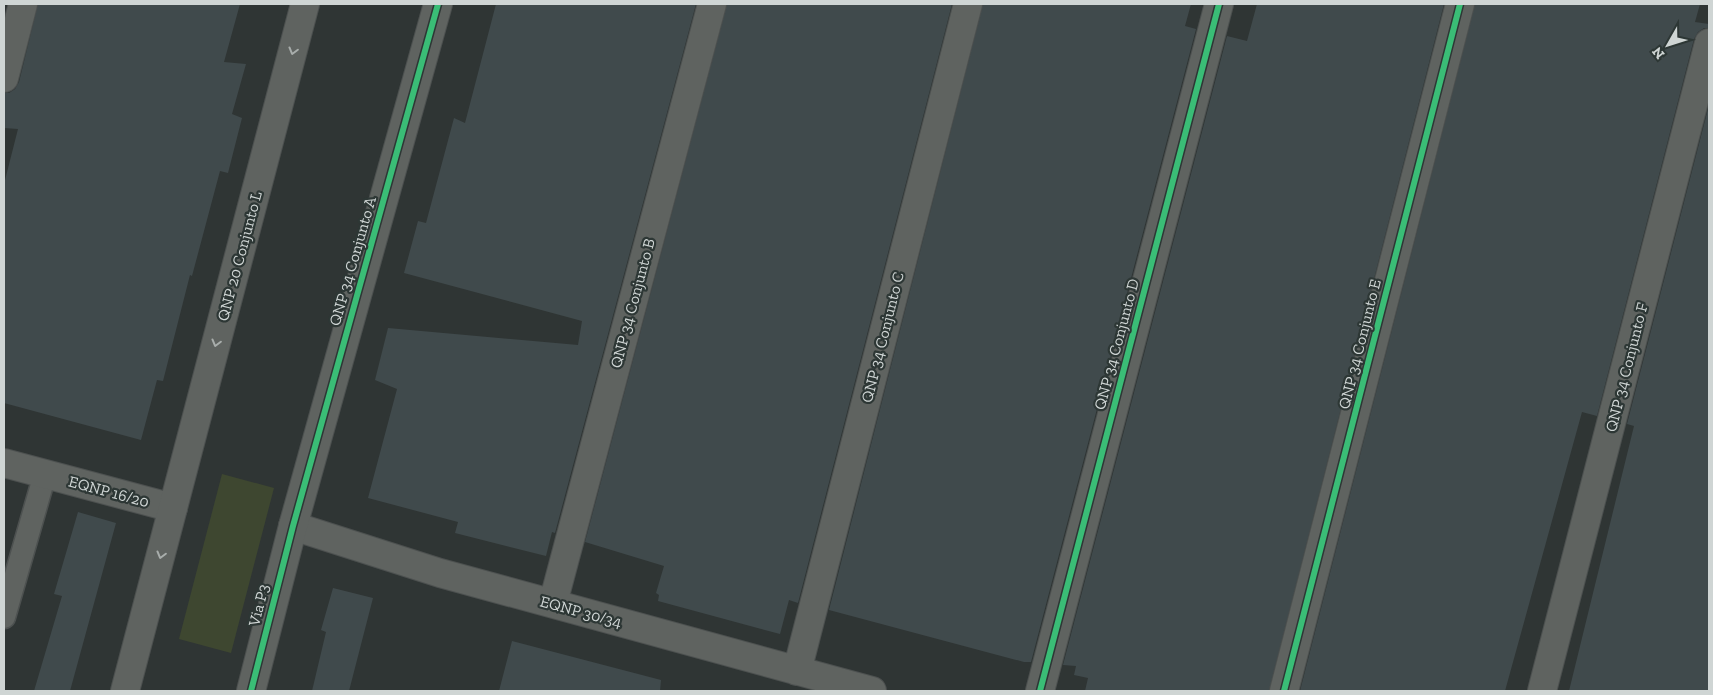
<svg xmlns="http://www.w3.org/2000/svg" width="1713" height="695" viewBox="0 0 1713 695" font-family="'Zilla Slab',serif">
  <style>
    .green { fill: #3e4730 }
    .building { fill: #404a4c }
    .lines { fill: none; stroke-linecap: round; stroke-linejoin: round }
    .service-casing { stroke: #4d5150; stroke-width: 25 }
    .minor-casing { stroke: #4d5150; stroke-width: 30 }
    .tertiary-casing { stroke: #4d5150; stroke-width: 30 }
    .service { stroke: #5f6360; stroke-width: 22 }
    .minor { stroke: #5f6360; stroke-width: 28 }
    .tertiary { stroke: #5f6360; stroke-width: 28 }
    .cycleway-casing { stroke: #2d3735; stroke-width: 9 }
    .cycleway { stroke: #3abd76; stroke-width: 6 }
    .oneway { stroke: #a8adab }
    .labels { text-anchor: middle; stroke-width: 4.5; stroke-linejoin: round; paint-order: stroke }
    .street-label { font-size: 16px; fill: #cfd5d4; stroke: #2d3735 }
  </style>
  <rect width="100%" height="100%" fill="#2f3534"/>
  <path class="green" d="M222,474L274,488L231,653L179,639Z"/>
  <path class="building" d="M38,4H240L224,62L246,64L232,114L242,118L228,173L220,171L192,276L190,275L163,381L157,380L141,440L4,403V184L18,129L4,128V93H9L15,89L19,82Z
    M496,4H696L555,533L552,532L546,556L455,533L458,522L368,498L397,389L375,380L388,328L578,345L582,321L404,273L418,221L426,223L454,118L465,123Z
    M727,4H952L798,603L789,600L780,634L658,601L659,595L656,593L664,566L585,542Z
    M983,4H1191L1185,26L1196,29L1031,662H1024L829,610Z
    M1257,4H1444L1269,691H1085L1088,678L1074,675L1076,666L1063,665L1227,36L1247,41Z
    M1475,4H1700L1695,22L1709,24V28H1704L1698,32L1694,39L1597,416L1582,412L1505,691H1300Z
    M1709,105V691H1569L1634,426L1627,424Z
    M78,512L116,523L70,691H34L62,596L54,594Z
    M333,588L373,598L349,691H312L326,632L321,630Z
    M512,641L661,680L660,691H499Z"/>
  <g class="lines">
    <defs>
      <path id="service" d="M4,617L45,474"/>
      <path id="minor" d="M4,78L23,4
        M4,463L173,508
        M293,526L440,573L872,691
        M553,603L712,4
        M797,671L968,4
        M1040,691L1219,4
        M1284,691L1460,4
        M1542,691L1709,43"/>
      <path id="tertiary" d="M125,691L305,4
        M251,691L293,526L438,4"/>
    </defs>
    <use href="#service" class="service-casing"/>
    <use href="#minor" class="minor-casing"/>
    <use href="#tertiary" class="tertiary-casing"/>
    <use href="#service" class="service"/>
    <use href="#minor" class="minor"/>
    <use href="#tertiary" class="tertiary"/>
    <defs>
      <path id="cycleway" d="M251,691L293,526L438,4
        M1040,691L1219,4
        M1284,691L1460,4"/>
    </defs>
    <use href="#cycleway" class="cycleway-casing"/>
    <use href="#cycleway" class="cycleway"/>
  </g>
  <defs><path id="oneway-chevron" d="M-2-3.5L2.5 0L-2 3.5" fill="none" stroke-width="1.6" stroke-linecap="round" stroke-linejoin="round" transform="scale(1.25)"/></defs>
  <g class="oneway">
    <use href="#oneway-chevron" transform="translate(293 51) rotate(105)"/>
    <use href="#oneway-chevron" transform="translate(216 343) rotate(105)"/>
    <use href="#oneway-chevron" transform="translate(161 555) rotate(105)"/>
  </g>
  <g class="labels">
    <g class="street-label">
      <text transform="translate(239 256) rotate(-75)" y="6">QNP 20 Conjunto L</text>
      <text transform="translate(352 261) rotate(-74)" y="6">QNP 34 Conjunto A</text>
      <text transform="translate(632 303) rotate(-75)" y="6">QNP 34 Conjunto B</text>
      <text transform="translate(882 337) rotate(-76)" y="6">QNP 34 Conjunto C</text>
      <text transform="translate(1116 344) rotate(-75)" y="6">QNP 34 Conjunto D</text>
      <text transform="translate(1359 344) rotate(-76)" y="6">QNP 34 Conjunto E</text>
      <text transform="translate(1626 367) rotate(-76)" y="6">QNP 34 Conjunto F</text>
      <text transform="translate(109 491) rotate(15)" y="6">EQNP 16/20</text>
      <text transform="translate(258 605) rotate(-76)" y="6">Via P3</text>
      <text transform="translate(581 611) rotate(15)" y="6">EQNP 30/34</text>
    </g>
  </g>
  <rect width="1713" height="695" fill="none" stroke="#cfd5d4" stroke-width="10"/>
  <g transform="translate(1668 45) rotate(231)" stroke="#2d3735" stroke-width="4" paint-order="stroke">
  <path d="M0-4L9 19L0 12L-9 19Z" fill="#cfd5d4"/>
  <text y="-8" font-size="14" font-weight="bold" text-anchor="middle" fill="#cfd5d4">N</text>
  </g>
</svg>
